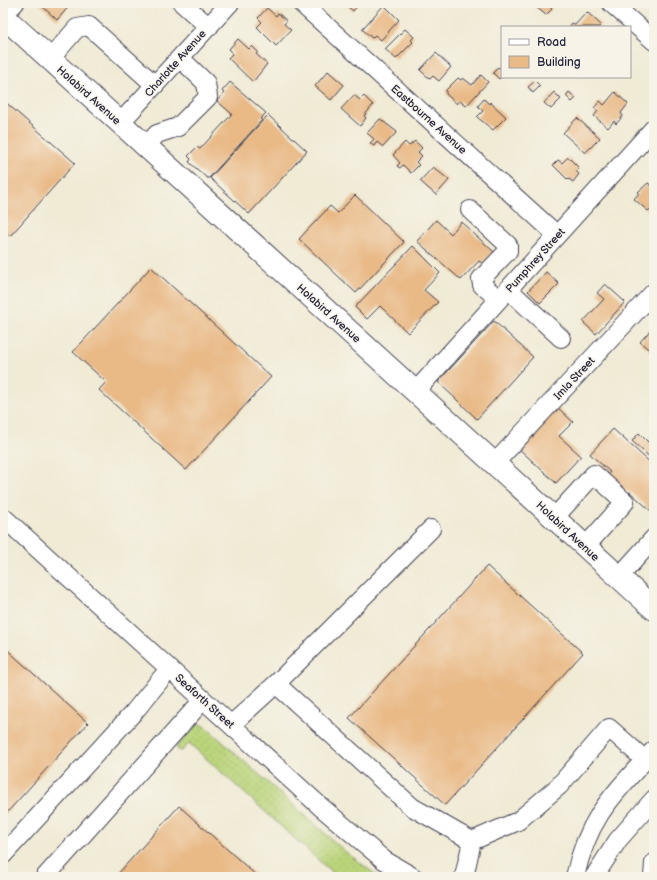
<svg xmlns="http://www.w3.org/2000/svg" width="657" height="880" viewBox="0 0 657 880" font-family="'Balsamiq Sans',sans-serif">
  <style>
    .garden { fill: url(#garden-dots); stroke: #6e7b5a }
    .building { fill: #e9b986 }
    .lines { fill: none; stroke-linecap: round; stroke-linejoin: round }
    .minor-casing { stroke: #414052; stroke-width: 20 }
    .major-casing { stroke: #414052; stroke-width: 24 }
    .minor { stroke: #fff; stroke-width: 18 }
    .major { stroke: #fff; stroke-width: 22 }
    .labels { text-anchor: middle; stroke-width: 3; stroke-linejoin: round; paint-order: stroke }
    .street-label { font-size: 11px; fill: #22223b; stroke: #f7f3e8 }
  </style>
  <defs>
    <pattern id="garden-dots" width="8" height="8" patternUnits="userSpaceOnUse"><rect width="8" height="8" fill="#bad47a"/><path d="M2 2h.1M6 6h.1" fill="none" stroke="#a0b66a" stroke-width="1.8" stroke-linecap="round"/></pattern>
  </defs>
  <rect width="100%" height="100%" fill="#f7f3e8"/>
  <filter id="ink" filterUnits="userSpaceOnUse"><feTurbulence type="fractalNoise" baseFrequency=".025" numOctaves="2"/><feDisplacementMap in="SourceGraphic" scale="8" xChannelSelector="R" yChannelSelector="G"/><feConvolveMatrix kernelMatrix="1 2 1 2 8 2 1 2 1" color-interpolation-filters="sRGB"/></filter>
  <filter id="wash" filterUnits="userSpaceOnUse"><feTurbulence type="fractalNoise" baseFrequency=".012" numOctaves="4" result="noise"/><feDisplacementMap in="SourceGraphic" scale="16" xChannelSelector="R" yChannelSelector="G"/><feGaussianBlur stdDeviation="0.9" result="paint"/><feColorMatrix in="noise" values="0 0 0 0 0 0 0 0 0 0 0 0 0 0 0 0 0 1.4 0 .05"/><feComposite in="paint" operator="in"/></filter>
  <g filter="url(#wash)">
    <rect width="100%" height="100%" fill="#f0ebd5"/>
    <path class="garden" d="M198,723L207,728L347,853L379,877H335L336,876L189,743L182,751L178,750L176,747Z"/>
    <g id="blocks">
      <path class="building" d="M41,3H72L57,20L40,4Z
        M350,3H360L353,11L347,6Z
        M531,3H554L550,7L552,9L546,15Z
        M384,5L399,20L381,40L375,35L372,38L362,29Z
        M267,8L276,16L278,13L287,21L284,24L291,30L276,46L257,27L262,22L258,18Z
        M587,12L601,25L599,27H569L572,23L575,25Z
        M405,29L414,37L411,40L413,42L396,59L385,49Z
        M238,39L249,49L252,46L258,52L256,54L267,64L253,82L228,58L233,53L229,49Z
        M436,53L451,67L439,81L433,76L430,79L420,70Z
        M498,67L502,70V76L499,79L493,73Z
        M328,71L344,85L331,100L315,86Z
        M481,75L488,82L466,106L460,101L457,104L446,94V90L458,78L461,80L463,78L472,85Z
        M535,81L540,86L533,93L528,87Z
        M230,82L266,113L260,119L262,120L209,178H207L189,162L191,159L188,156L197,147L200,149L232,114L217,101L224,93L222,91Z
        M554,92L561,99L551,109L544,103Z
        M569,92L576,98L572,102L566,96Z
        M615,92L628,104L621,113L623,116L616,124L614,121L608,128L594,116L598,111L594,108L600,101L604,105Z
        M354,95L360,100L364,96L373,105L364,116L366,118L360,126L341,109Z
        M484,99L489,104L490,102L506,117L493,130L477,117L483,111L478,106Z
        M3,100L75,163L11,235L3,234Z
        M268,115L307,151L249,214L210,178Z
        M577,118L600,138L585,153L563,133Z
        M380,119L397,132L383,147L377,142L374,146L370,143L374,139L367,133Z
        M415,141L422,148L418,152L422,156L416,162L419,165L411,173L403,165L400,168L397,166L400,163L393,155L405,142L409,146Z
        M568,157L579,168L576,171L579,174L573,182L569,179L568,180L553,165L558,160L562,163Z
        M433,167L449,180L436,195L420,181Z
        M648,183L654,188V205L648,211L634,199L639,193L638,192Z
        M355,195L404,242L356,293L299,239L330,206L338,213Z
        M436,220L451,234L461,222L494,252L483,264L479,261L461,280L417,241Z
        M413,246L440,273L424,290L438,302L408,333L380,306L367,319L355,307Z
        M151,267L271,377L186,470L99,390L106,382L73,352Z
        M546,272L559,284L540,303L528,291Z
        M605,284L625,302L596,334L583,322L604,299L597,293Z
        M494,321L533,357L477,419L438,382Z
        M654,326V354L640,342Z
        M555,405L573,422L559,436L581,456L556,483L517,447Z
        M613,429L654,466V510L652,512L630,492L629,493L621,486L619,489L606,477L610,472L590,454Z
        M639,433L648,442L652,438L654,440V461L632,441Z
        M487,566L583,653L445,805L349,718Z
        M3,646L88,723L3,817Z
        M179,806L258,877H115Z"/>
    </g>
  </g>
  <g filter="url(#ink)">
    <use href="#blocks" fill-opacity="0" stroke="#414052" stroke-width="1"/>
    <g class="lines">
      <defs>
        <path id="minor" d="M182,3L209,27
          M301,3L557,235
          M611,3L654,41
          M3,15L15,3
          M50,59L77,28L89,26L155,85
          M120,123L230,3
          M146,146L157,134L178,127L208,97L206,83L180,58
          M470,210L508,245V251L481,279L482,285L499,299
          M508,289L561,338
          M415,392L654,128
          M494,464L654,292
          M3,517L321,807L384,860L413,877
          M554,518L594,474L625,502L585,547
          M619,577L654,538
          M276,684L412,807L472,841
          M231,725L276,684L431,529
          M3,855L134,712L169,669
          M45,877L203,700
          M464,877L472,841L518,821L559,786L609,728L645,760
          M575,877C588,816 614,794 654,750
          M594,877L618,840L654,799
          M653,877L654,863"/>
        <path id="major" d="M3,16L654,609"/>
      </defs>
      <use href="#minor" class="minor-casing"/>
      <use href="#major" class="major-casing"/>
      <use href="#minor" class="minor"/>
      <use href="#major" class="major"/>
    </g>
  </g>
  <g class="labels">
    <g class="street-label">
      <text transform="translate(175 63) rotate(-48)" y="4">Charlotte Avenue</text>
      <text transform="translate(89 95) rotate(42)" y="4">Holabird Avenue</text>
      <text transform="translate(429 119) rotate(42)" y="4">Eastbourne Avenue</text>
      <text transform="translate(535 260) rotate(-48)" y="4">Pumphrey Street</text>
      <text transform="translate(329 313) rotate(42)" y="4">Holabird Avenue</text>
      <text transform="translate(574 378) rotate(-47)" y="4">Imla Street</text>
      <text transform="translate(568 531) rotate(43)" y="4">Holabird Avenue</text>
      <text transform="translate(205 701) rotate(42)" y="4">Seaforth Street</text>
    </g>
  </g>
  <rect width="657" height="880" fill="none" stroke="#f7f3e8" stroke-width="16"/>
  <rect x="501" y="26" width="130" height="52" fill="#f7f3e8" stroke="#a29fa3"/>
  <rect x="509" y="39" width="20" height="6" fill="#ffffff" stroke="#a29fa3"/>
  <text x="537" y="46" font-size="12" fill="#22223b">Road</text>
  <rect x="509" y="56" width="20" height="12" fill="#e9b986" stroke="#a29fa3"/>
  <text x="537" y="66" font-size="12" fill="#22223b">Building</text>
</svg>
